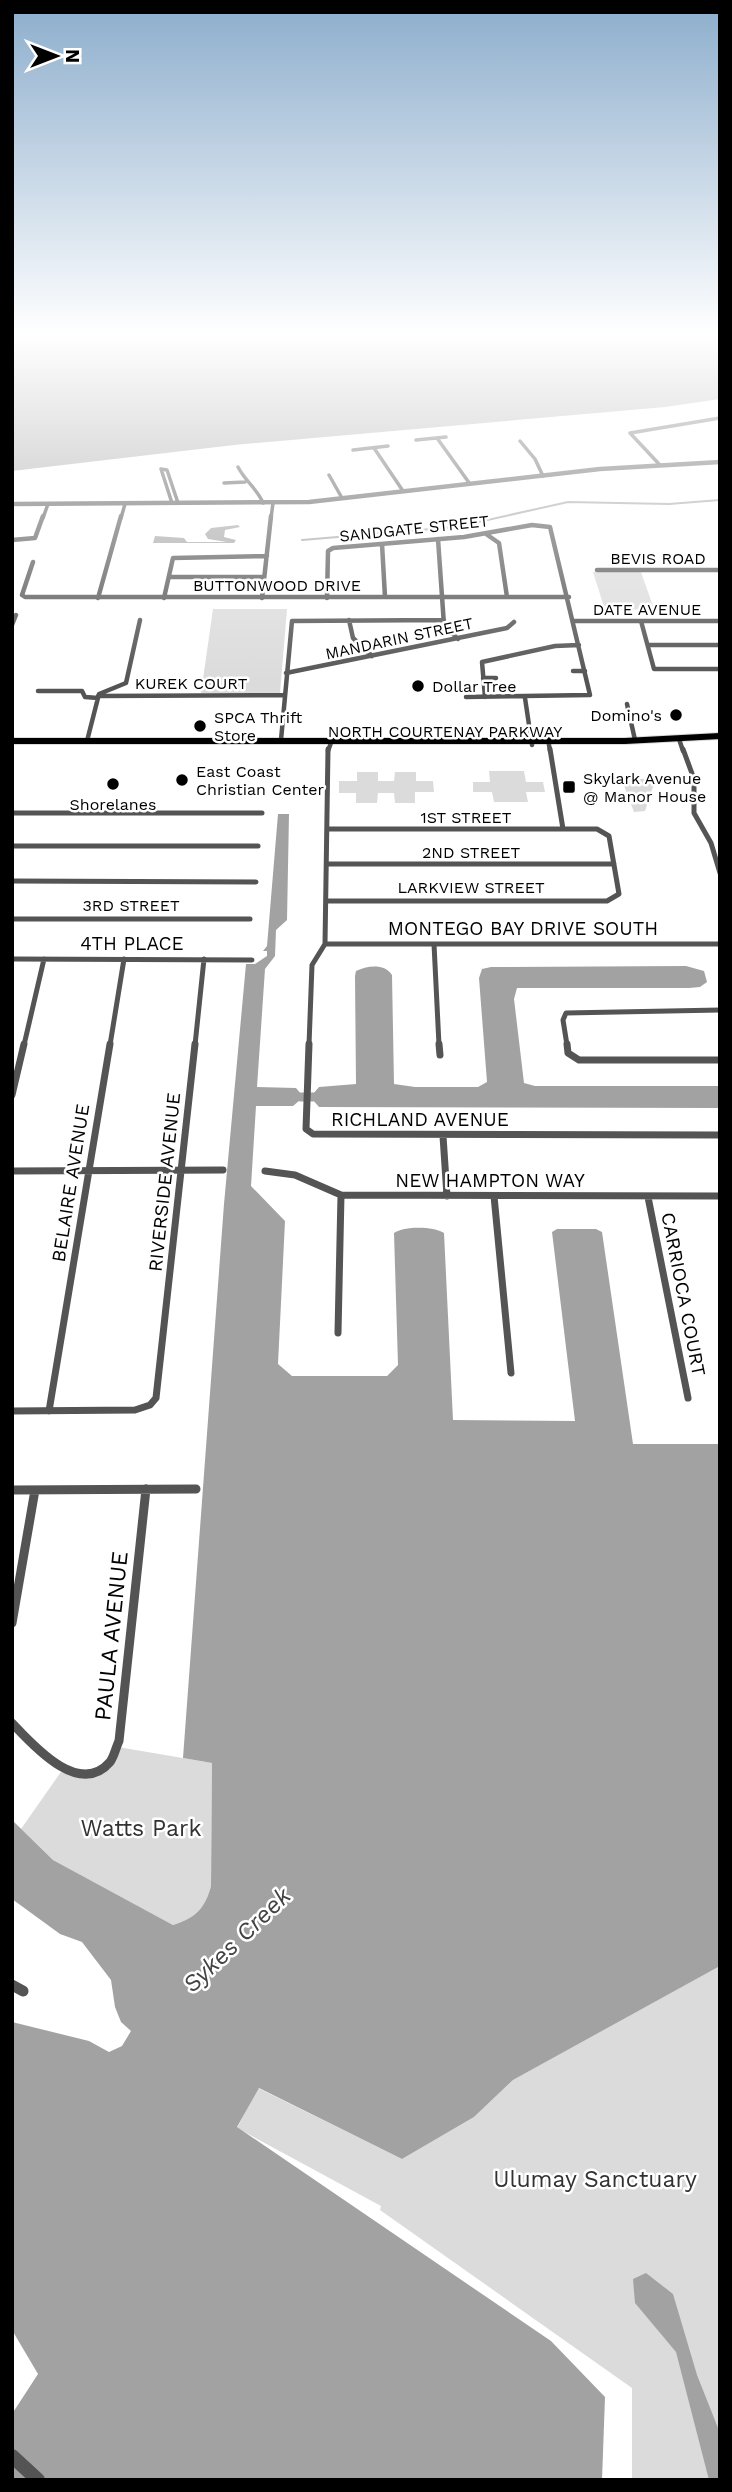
<svg xmlns="http://www.w3.org/2000/svg" width="732" height="2492" viewBox="0 0 732 2492" font-family="'Work Sans',sans-serif">
  <style>
    .green { fill: #dbdbdb }
    .water { fill: #a2a2a2 }
    .lines { fill: none; stroke-linecap: round; stroke-linejoin: round }
    .stream { stroke: #a2a2a2; stroke-width: 2 }
    .canal { stroke: #a2a2a2; stroke-width: 9 }
    .primary-casing { stroke: #dbdbdb; stroke-width: 8 }
    .minor-far5 { stroke: #545454; stroke-width: 3.5 }
    .minor-far4 { stroke: #545454; stroke-width: 4.5 }
    .minor-far3 { stroke: #545454; stroke-width: 5 }
    .minor-far2 { stroke: #545454; stroke-width: 7 }
    .minor-far1 { stroke: #545454; stroke-width: 9 }
    .minor { stroke: #545454; stroke-width: 11 }
    .tertiary-far1 { stroke: #545454; stroke-width: 4.5 }
    .tertiary { stroke: #545454; stroke-width: 14 }
    .primary { stroke: #000; stroke-width: 6 }
    .poi-dot { fill: #000; stroke: #fff; stroke-width: 2.5 }
    .labels { text-anchor: middle; stroke-width: 5; stroke-linejoin: round; paint-order: stroke }
    .far-street-label { font-size: 16px; fill: #000; stroke: #fff }
    .far-poi-label { font-size: 16px; fill: #000; stroke: #fff; text-anchor: start }
    .street-label { font-size: 19px; fill: #000; stroke: #fff }
    .near-street-label { font-size: 23px; fill: #000; stroke: #fff }
    .near-park-label { font-size: 23px; fill: #323232; stroke: #fff }
    .near-water-label { font-size: 24px; font-style: italic; fill: #434343; stroke: #fff }
  </style>
  <rect width="100%" height="100%" fill="#fff"/>
  <path class="green" d="M593,572H641L654,609L605,610Z
    M213,609H287L280,693H201Z
    M489,771H524L526,782H543L545,792H526L528,802H494L492,792H473V782H490Z
    M357,772H378V781H394L395,772H416V781H433L434,792H415V803H395L394,793H378L377,803H356V793H339V781H357Z
    M656,778L645,811L634,812L622,780Z
    M118,1747L212,1763L211,1886C205,1909 195,1918 173,1925L53,1860L21,1829L63,1769L73,1772L99,1769Z
    M720,1966V2480H632V2388L380,2210L381,2206L237,2128L258,2088L402,2159L474,2117L513,2080Z"/>
  <path class="water" d="M12,334H720V399L665,407L234,445L12,471Z
    M238,525L240,527L225,530L224,537L236,540L234,543H153L155,536L184,538L187,542H227L208,539L205,534L211,528Z
    M278,814H289L287,920L276,930L275,956L265,969L257,1087L296,1088L301,1094L300,1100L293,1106H256L251,1186L285,1221L278,1364L292,1376H387L398,1365L394,1233C404,1226 433,1226 444,1233L453,1420L575,1421L552,1232L557,1229H596L602,1232L633,1444H720V1966L513,2080L474,2117L402,2159L259,2088L237,2127L551,2341L605,2397L602,2480H12V2414L38,2374L12,2330V2022L89,2041L109,2052L122,2046L131,2031L121,2022L115,2007L111,1980L82,1942L60,1934L12,1899V1820L53,1860L173,1925C195,1918 205,1909 211,1886L212,1763L183,1758L224,1204L246,964H255L267,956V951H263L267,946Z
    M686,966L704,971L707,982L700,987L689,988H517L514,999L524,1083L535,1086H720V1108L319,1107L313,1100V1094L319,1087L356,1084L355,976L356,971C367,966 384,963 392,975L394,1084L415,1087H478L487,1082L479,978L482,969L491,967Z
    M646,2273L673,2294L697,2375L720,2433V2480H709L676,2352L635,2303L633,2279Z"/>
  <g class="lines">
    <path class="stream" d="M302,540L456,527L568,502L669,504L720,500"/>
    <path class="canal" d="M301,1097H313"/>
    <defs>
      <path id="primary" d="M12,741H625L720,736"/>
    </defs>
    <use href="#primary" class="primary-casing"/>
    <path class="minor-far5" d="M630,433L720,418
      M630,433L659,464
      M437,438L470,484
      M416,440L446,437
      M520,441L535,459L543,476
      M374,448L403,491
      M353,450L388,446
      M238,467C245,481 259,491 263,503
      M329,475L342,498
      M224,483L245,482
      M172,503L161,469L167,470L178,503
      M43,518L48,504
      M121,518L125,504
      M271,518L273,503"/>
    <path class="minor-far4" d="M486,534L499,543L507,597
      M438,539L444,625L458,639
      M12,540L35,538L43,516
      M382,544L385,597
      M33,562L22,595L25,597H569
      M597,570H720
      M169,577H264
      M98,598L121,516
      M164,598L173,558L267,556
      M262,598L271,516
      M327,598L328,551L333,548L464,537L532,525L550,527L590,695L466,697
      M349,620L353,638L372,656
      M574,621H720
      M641,621L654,669H720
      M12,625L16,615
      M648,645H720
      M573,671H585
      M286,673L507,628L514,622
      M483,678H496
      M38,691H82L85,697L98,698
      M98,696L284,695
      M485,697L482,662L555,646L579,645
      M525,698L532,745
      M627,704L635,740
      M548,739L550,751
      M679,739L683,751
      M281,740L292,621L444,620
      M87,741L99,694L126,683L140,620
      M328,751L332,740"/>
    <path class="minor-far3" d="M550,749L563,829
      M683,749L694,779V813L711,843L720,873
      M12,813H262
      M12,846H258
      M327,864H614
      M12,881L256,882
      M326,901H607L619,894L609,836L597,829H329
      M12,919H250
      M325,944H720
      M434,944L439,1045
      M12,959L252,960
      M24,1045L44,959
      M110,1045L124,959
      M195,1045L204,959
      M309,1045L312,965L325,944L328,749
      M567,1045L563,1020L566,1013L720,1010"/>
    <path class="minor-far2" d="M309,1044L306,1129L313,1134L720,1135
      M439,1044L440,1055
      M567,1044L568,1053L579,1060H720
      M12,1095L24,1044
      M443,1136L447,1196
      M12,1171L223,1170
      M265,1171L295,1175L341,1195L720,1196
      M494,1196L511,1373
      M648,1197L688,1398
      M338,1333L341,1195
      M12,1411L135,1410L150,1405L156,1398L195,1044
      M49,1411L110,1044"/>
    <path class="minor-far1" d="M12,1490L196,1489
      M12,1623L35,1490
      M12,1723C32,1744 79,1798 110,1762C114,1757 116,1747 119,1741L146,1489"/>
    <path class="minor" d="M12,1985L23,1991"/>
    <path class="tertiary-far1" d="M12,504L309,502L600,469L720,462"/>
    <path class="tertiary" d="M12,2456L38,2480"/>
    <use href="#primary" class="primary"/>
  </g>
  <linearGradient id="sky" x2="0" y2="1"><stop stop-color="#8cadcc"/><stop offset="0.49" stop-color="#fff"/><stop offset="1" stop-color="#fff" stop-opacity="0"/></linearGradient>
  <rect width="732" height="683" fill="url(#sky)"/>
  <g class="poi-dot">
    <circle cx="418" cy="686" r="7"/>
    <circle cx="676" cy="715" r="7"/>
    <circle cx="200" cy="726" r="7"/>
    <circle cx="182" cy="780" r="7"/>
    <circle cx="113" cy="784" r="7"/>
    <rect x="562" y="780" width="14" height="14" rx="3.5"/>
  </g>
  <g class="labels">
    <g class="far-street-label">
      <text transform="translate(414 528) rotate(-6)" y="6">SANDGATE STREET</text>
      <text x="658" y="564">BEVIS ROAD</text>
      <text x="277" y="591">BUTTONWOOD DRIVE</text>
      <text x="647" y="615">DATE AVENUE</text>
      <text transform="translate(399 638) rotate(-12)" y="6">MANDARIN STREET</text>
      <text x="191" y="689">KUREK COURT</text>
      <text x="445" y="737">NORTH COURTENAY PARKWAY</text>
      <text x="466" y="823">1ST STREET</text>
      <text x="471" y="858">2ND STREET</text>
      <text x="471" y="893">LARKVIEW STREET</text>
      <text x="131" y="911">3RD STREET</text>
    </g>
    <g class="far-poi-label">
      <text x="432" y="692">Dollar Tree</text>
      <text x="662" y="721" text-anchor="end">Domino's</text>
      <text x="214" y="723">SPCA Thrift<tspan x="214" dy="18">Store</tspan></text>
      <text x="196" y="777">East Coast<tspan x="196" dy="18">Christian Center</tspan></text>
      <text x="583" y="784">Skylark Avenue<tspan x="583" dy="18">@ Manor House</tspan></text>
      <text x="113" y="810" text-anchor="middle">Shorelanes</text>
    </g>
    <g class="street-label">
      <text x="523" y="935">MONTEGO BAY DRIVE SOUTH</text>
      <text x="132" y="950">4TH PLACE</text>
      <text x="420" y="1126">RICHLAND AVENUE</text>
      <text x="490" y="1187">NEW HAMPTON WAY</text>
      <text transform="translate(164 1182) rotate(-84)" y="7">RIVERSIDE AVENUE</text>
      <text transform="translate(70 1183) rotate(-81)" y="7">BELAIRE AVENUE</text>
      <text transform="translate(684 1294) rotate(79)" y="7">CARRIOCA COURT</text>
    </g>
    <g class="near-street-label">
      <text transform="translate(111 1636) rotate(-84)" y="8">PAULA AVENUE</text>
    </g>
    <g class="near-park-label">
      <text x="141" y="1836">Watts Park</text>
      <text x="595" y="2187">Ulumay Sanctuary</text>
    </g>
    <g class="near-water-label">
      <text transform="translate(237 1940) rotate(-44)" y="8">Sykes Creek</text>
    </g>
  </g>
  <rect width="732" height="2492" fill="none" stroke="#000000" stroke-width="28"/>
  <g transform="translate(56 56) rotate(90)" stroke="#ffffff" stroke-width="5" paint-order="stroke">
  <path d="M0-5L12 26L0 18L-12 26Z" fill="#000000"/>
  <text y="-10" font-size="19" font-weight="bold" text-anchor="middle" fill="#000000">N</text>
  </g>
</svg>
